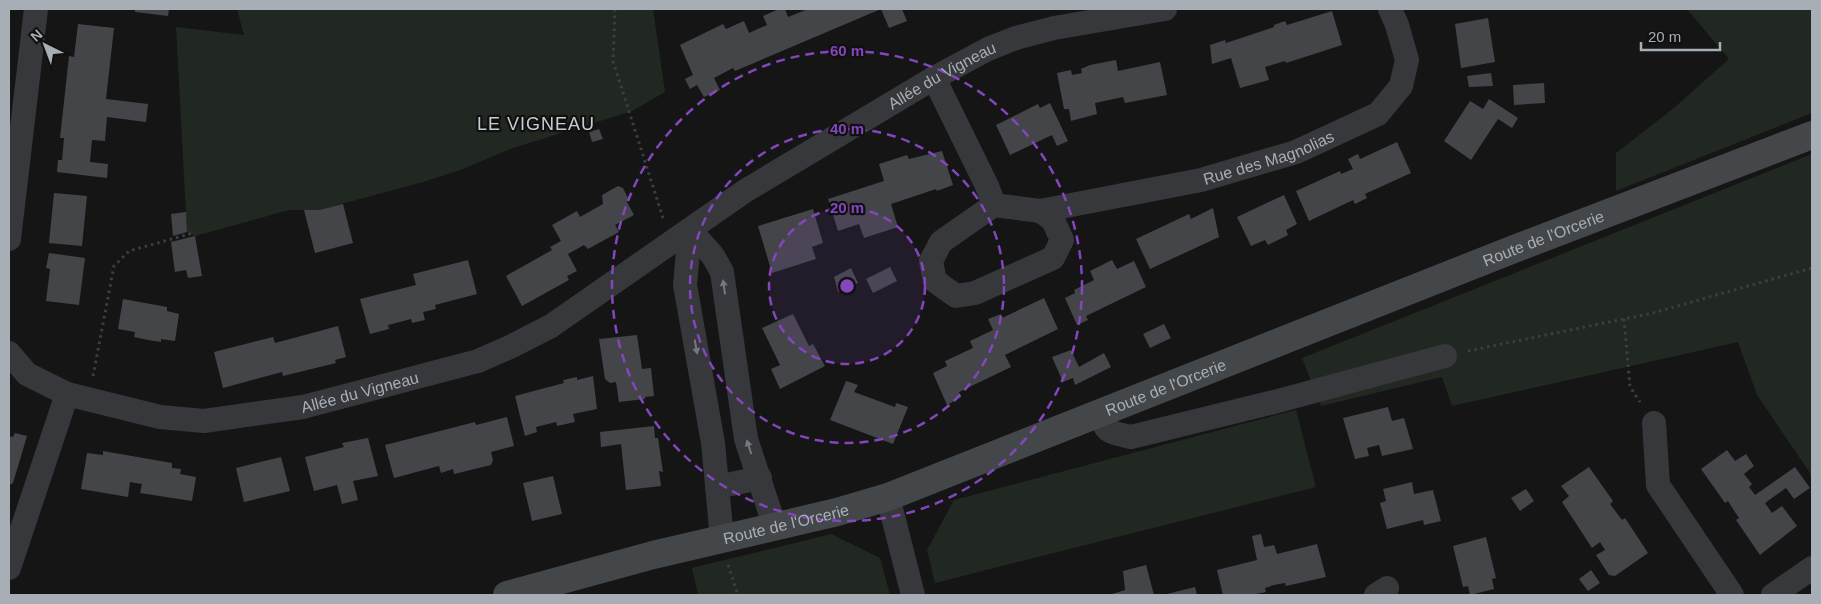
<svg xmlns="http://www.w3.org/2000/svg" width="1821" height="604" viewBox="0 0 1821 604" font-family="Helvetica,sans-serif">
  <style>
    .green { fill: #212821 }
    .building { fill: #444549 }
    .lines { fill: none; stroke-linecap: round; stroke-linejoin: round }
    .path { stroke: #3c3e42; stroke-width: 3; stroke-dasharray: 2.5 4; stroke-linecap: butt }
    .street { stroke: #36383b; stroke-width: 24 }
    .secondary { stroke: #44474a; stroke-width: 28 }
    .oneway { fill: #75797e }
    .ring { fill: none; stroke: #8446bd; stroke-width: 2.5; stroke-dasharray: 9 6 }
    .labels { text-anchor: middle; stroke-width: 4.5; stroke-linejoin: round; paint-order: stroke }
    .street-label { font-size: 16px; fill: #a8aeb5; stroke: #101011 }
    .neighbourhood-label { font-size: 18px; letter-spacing: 1px; fill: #c8ccd1; stroke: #101011 }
    .centre { fill: #8446bd; stroke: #101011; stroke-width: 2.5 }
    .ring-label { font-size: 15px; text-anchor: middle; font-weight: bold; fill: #8446bd; stroke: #101011; stroke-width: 4.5; stroke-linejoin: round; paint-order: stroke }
  </style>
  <rect width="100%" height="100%" fill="#151516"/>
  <path class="green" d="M237,9H653L665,92L632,111L510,149L463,169L423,182L319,210H289L195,236L187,232L176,27L244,35Z
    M1687,9H1812V113L1616,191V153L1675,107L1729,59Z
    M1812,154V476L1757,395L1738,342L1452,406L1442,377L1321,406L1302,358Z
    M1296,410L1316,487L935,583L927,550L954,500Z
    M831,534L880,558L890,595H698L692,568Z"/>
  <path class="building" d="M135,9H169L168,16L135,12Z
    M779,9H785L788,17L808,9H881L735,71L733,68L714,78L720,90L704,97L697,85L690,89L685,79L693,75L680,45L723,24L726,29L744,21L749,33L767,25L763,16Z
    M881,9H902L907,21L889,28Z
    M1332,11L1342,45L1286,63L1285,61L1265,67L1269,80L1240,88L1231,58L1212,64L1210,45L1225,40L1226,43L1274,27V25L1285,21L1287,25Z
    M1488,18L1495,62L1461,68L1455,24Z
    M78,24L114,28L106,99L148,104L146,122L107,117L105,141L92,140L90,162L108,164L107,178L57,172L58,160H62L64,138H60L69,56L74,57Z
    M1116,60L1118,71L1160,62L1167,95L1125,103L1123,97L1095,103L1097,114L1071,121L1069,109H1064L1057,73L1071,70L1072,75L1082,73L1081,69L1090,65Z
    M1491,73L1493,86L1469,87L1467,76Z
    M1544,83L1545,103L1514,105L1513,85Z
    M1489,99L1518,118L1512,128L1498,119L1471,160L1444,141L1470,101L1483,109Z
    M1050,103L1068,141L1057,146L1052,135L1010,155L996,125L1038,104L1040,108Z
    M599,129L603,139L592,142L589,132Z
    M1397,142L1411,173L1365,194L1367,198L1355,204L1353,200L1309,221L1296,191L1340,171L1341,174L1353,169L1348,159L1358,154L1360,159Z
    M942,151L953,185L937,191L936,189L891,204L898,227L864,238L859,224L838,231L828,199L884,181L879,164L907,155L909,159Z
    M618,186L623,188L628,198L627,202L634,215L615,225L619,232L588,249L584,245L568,254L577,271L567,276L569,280L522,306L506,276L552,250L550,247L561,241L552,225L577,211L580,217L603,204L602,195Z
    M54,193L87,196L82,246L49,243Z
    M1284,195L1297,224L1286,230L1288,235L1268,245L1265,240L1251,246L1237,217Z
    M343,204L353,243L315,253L304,210H319Z
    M1213,208L1219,237L1150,269L1136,239L1189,214L1191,219Z
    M813,209L823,243L812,247L816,259L772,273L758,226Z
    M186,212L187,232L173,236L171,214Z
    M195,236L202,276L188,278L186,270L175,272L171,242Z
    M49,253L85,258L79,305L46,301L50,269L46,268Z
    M468,260L477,294L435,305L436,309L423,312L425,320L412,323L411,319L388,325L389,329L370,334L360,299L416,285L413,274Z
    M1112,260L1117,269L1134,261L1146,287L1086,316L1088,320L1077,325L1065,298L1075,293L1074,290L1094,280L1090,271Z
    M890,267L897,281L873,293L866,279Z
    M851,268L858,283L838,292L834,277Z
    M1044,298L1058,329L1005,355L1011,367L959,392L961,397L947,405L933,373L947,366L945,361L973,348L970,341L993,330L988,319L1001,314L1002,318Z
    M123,299L167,307V311L179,314L175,341L161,339V342L148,340L134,337L135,332L118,329Z
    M793,314L809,346L813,344L825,366L780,389L771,369L780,365L762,328Z
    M1164,324L1171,338L1150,348L1143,334Z
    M338,326L346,357L335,360L336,363L283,376L282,372L223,388L214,352L273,337L275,343Z
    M637,335L642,369L651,368L654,396L645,397V399L619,402L616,382L610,383L605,379L599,339Z
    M1071,350L1079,367L1104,353L1111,367L1075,385L1073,378L1063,382L1052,357Z
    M593,376L597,409L573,414L575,422L557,426L556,422L536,427L537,432L525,436L515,396L564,383L563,380L577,377V380Z
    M846,381L858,385L854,392L895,407L896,403L908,407L893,444L830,420Z
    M1388,407L1392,421L1404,418L1413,449L1382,456L1379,445L1367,448L1369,456L1355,459L1343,418Z
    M507,417L514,446L491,452L493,460L491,465L454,474L453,469L441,473L439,466L394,478L385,445L475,422L476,425Z
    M654,426L655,438H658L663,472L659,471L661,486L626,490L621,444L601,447L600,432Z
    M15,433L27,436L13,483L9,485V436L13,437Z
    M368,438L378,476L353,481L358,500L342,504L337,485L314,491L305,457L344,447L342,443Z
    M1727,450L1735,461L1746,454L1754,466L1744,474L1752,484L1749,487L1755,495L1795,467L1810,488L1794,499L1786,488L1765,503L1772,513L1782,506L1797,526L1760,555L1736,520L1739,518L1733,509L1728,501L1725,503L1701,469Z
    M103,451L172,463V468L181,469L180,474L196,477L192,501L140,493L142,484L130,482L128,497L81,489L87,453L103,455Z
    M281,457L290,491L244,502L236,468Z
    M1589,467L1613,501L1610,504L1622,520L1625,518L1648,553L1615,576L1609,575L1596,555L1605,550L1600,542L1592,548L1562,502L1569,496L1561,486Z
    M553,476L562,514L532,521L523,483Z
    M1412,482L1414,494L1433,490L1441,521L1424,525L1423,520L1387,529L1380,503L1386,501L1383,489Z
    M1526,489L1534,501L1520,511L1511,498Z
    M1261,534L1264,547L1274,545L1277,554L1317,544L1326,577L1286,586L1285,583L1274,585L1265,588L1266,592L1251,595H1223L1217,570L1257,560L1252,536Z
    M1486,537L1496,578L1492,579L1494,589L1470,595L1468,586L1463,587L1453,546Z
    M1146,565L1154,595H1109L1125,590L1123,571Z
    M1591,570L1600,583L1588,591L1579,579Z
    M1195,587L1197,595H1163Z"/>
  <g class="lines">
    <path class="path" d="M615,9L613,61L663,218
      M1624,319L1630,387L1640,402
      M1468,351L1653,313L1812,268
      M93,376L114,266L129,251L193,233
      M728,565L738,595"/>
    <g class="street">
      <path id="s1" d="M934,78L987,186L994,205L1040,211L1201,180L1296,152L1378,114L1401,86L1407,60L1397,25L1390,9"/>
      <path d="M994,205L941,242L931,261L935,281L956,296L975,293L1053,258L1062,240L1053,220L1040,211"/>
      <path d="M690,230L713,256L722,272L746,439L775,527"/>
      <path d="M690,230L685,285L713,443L722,539"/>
      <path d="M9,239L36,9"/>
      <path id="s2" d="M9,353L27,374L67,394L160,417L204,421L303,407L478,361L510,347L551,326L745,191L934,78L988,49L1016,38L1054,28L1165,9"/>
      <path d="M1100,413C1105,434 1111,432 1131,437L1274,402L1445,356"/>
      <path d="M1654,423L1658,485L1732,595"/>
      <path d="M717,487L760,478"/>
      <path d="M888,497L913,595"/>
      <path d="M9,568L67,394"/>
      <path d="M1376,595L1387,588"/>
      <path d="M1773,595L1812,568"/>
    </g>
    <path class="secondary" id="s3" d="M507,595L653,555L837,512L888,497L1514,249L1812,135"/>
  </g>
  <defs><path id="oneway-solid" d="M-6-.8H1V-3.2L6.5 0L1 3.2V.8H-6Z" transform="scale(1.25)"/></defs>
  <g class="oneway">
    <use href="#oneway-solid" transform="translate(724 287) rotate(-98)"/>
    <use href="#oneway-solid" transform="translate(696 347) rotate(80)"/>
    <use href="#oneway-solid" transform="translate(749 447) rotate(-108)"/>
  </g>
  <circle cx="847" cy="286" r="78" fill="#8446bd" fill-opacity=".12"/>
  <g class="ring">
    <circle cx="847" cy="286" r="78"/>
    <circle cx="847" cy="286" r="157"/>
    <circle cx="847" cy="286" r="235"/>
  </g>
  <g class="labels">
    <g class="street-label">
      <text dy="6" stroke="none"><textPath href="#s2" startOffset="1039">Allée du Vigneau</textPath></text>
      <text dy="6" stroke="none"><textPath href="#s1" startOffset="422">Rue des Magnolias</textPath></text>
      <text dy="6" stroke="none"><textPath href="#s3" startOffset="1098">Route de l'Orcerie</textPath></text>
      <text dy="6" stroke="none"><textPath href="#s3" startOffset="692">Route de l'Orcerie</textPath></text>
      <text dy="6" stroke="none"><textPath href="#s2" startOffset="371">Allée du Vigneau</textPath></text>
      <text dy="6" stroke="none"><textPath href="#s3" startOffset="288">Route de l'Orcerie</textPath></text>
    </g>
    <g class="neighbourhood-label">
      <text x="536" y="130">LE VIGNEAU</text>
    </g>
  </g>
  <circle cx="847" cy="286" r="8" class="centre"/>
  <g class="ring-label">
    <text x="847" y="56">60 m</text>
    <text x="847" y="134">40 m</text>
    <text x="847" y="213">20 m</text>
  </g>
  <rect width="1821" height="604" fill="none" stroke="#a8aeb5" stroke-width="20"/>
  <g transform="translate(45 45) rotate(318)" stroke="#101011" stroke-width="4" paint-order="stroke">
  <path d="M0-4L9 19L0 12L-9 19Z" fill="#a8aeb5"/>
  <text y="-8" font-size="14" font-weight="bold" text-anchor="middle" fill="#a8aeb5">N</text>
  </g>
  <path d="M1641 42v8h79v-8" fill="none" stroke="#a8aeb5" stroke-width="2.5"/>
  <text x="1648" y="42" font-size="15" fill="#a8aeb5" stroke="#101011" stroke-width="4" paint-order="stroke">20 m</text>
</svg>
